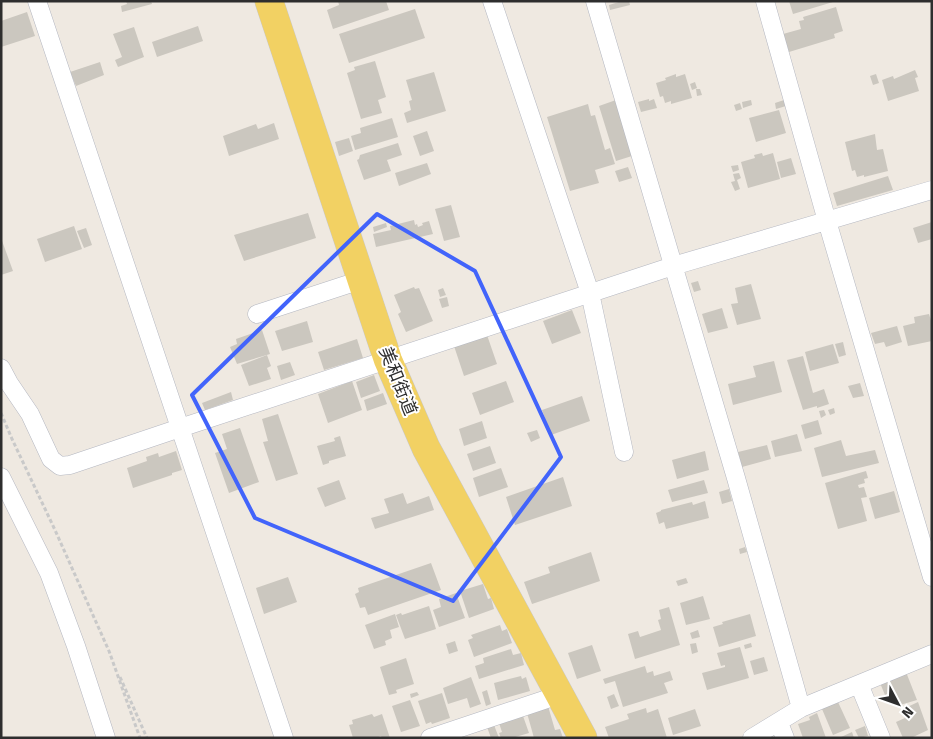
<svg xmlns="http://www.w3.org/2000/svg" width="933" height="739" viewBox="0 0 933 739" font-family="'Fira Sans','Noto Sans JP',sans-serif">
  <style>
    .building { fill: #cbc7bf }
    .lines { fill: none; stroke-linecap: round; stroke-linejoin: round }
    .street-casing { stroke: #b4b7c1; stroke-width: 19 }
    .primary-casing { stroke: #c9c9c9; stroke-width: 29 }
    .path { stroke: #c9c9c9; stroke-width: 3; stroke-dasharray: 4 2.5; stroke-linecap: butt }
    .street { stroke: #fff; stroke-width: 18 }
    .primary { stroke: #f2d163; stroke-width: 28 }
    .marked { fill: none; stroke: #4264fb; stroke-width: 4; stroke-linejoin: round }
    .labels { text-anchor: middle; stroke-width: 4; stroke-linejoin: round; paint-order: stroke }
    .street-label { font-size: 18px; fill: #2e2e2e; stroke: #fff }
  </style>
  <rect width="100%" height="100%" fill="#efe9e1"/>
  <path class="building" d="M126,1H151L152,4L122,12L121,6L127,4Z
    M338,1H386L389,10L333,29L327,10L339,5Z
    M622,1H629L630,5L610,10L609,5Z
    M789,1H833V2L793,14Z
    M836,7L843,31L834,34L835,38L789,52L783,34L801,29L799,21L804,20L803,17Z
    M415,9L425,38L349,63L339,34Z
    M27,12L35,36L1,47V21Z
    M198,26L203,41L157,57L152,42Z
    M134,27L144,57L118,67L115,60L122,57L113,34Z
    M375,61L386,97L378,100L382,113L361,119L347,73L355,70L354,67Z
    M100,62L104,75L76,86L70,72Z
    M915,70L918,77L915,78L919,91L888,101L882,80L893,76L894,79Z
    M434,72L446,111L407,123L404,113L411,110L409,101L412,100L406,80Z
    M676,74V77L685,74L692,98L671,104V101L665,103L663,96L660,97L656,83L666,80L665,78Z
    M876,74L879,83L873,85L870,76Z
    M695,82L697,88L692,90L690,84Z
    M696,89H700L702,95L697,96Z
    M649,99V101L654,99L657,108L641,112L638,102Z
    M616,100L632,156L616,161L599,106Z
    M751,100L752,105L743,108L742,102Z
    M784,100L786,106L776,109L775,103Z
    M740,103L742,109L736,111L734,105Z
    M588,104L591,116L595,115L605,150L610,148L615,164L595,170L599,183L570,191L547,117Z
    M779,110L786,133L756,142L749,118Z
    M392,118L398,137L355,150L351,136L361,133L360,128Z
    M274,123L279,139L229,156L223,136L256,124L258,129Z
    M427,131L434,151L420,156L413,136Z
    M875,134L877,150L883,149L888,171L864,177V175L857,177L855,170L852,171L845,142Z
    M349,138L353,151L339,156L335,142Z
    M398,143L402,155L387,160L391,171L364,180L357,160L359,159L360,155Z
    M762,153L763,156L773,153L780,179L748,188L741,162L755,158L754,155Z
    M791,158L796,174L781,178L777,162Z
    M427,163L431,174L399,186L395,173Z
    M738,165L739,170L733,172L731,166Z
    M628,167L632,178L619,182L615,171Z
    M739,173L741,178L737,180L740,189L735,191L731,182L735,181L733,174Z
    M888,176L893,190L837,206L833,193Z
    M451,205L460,237L444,241L435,209Z
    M308,213L316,238L244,261L234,235Z
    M414,220L415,225L417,224L418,227L423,225L422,223L429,221L433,234L376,247L373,234L391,230L390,226Z
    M932,222V239L918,243L913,228Z
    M386,223L387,227L374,232L373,227Z
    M74,226L82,249L45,262L37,239Z
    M86,228L92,245L84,248L77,231Z
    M1,238L13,271L1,275Z
    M698,281L701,290L694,292L691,283Z
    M751,284L761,319L737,325L731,304L738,303L735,288Z
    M414,287L415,289L419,288L433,321L406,332L398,314L401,312L394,295Z
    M443,288L446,295L440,297L438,290Z
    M447,297L449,306L442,308L439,299Z
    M722,308L728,328L708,333L702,314Z
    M572,310L581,333L552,344L543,321Z
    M929,314L932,324V341L908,346L903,326L915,323L914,317Z
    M307,321L313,342L282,351L275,331Z
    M897,326L902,342L886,347L884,342L875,344L871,333Z
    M262,330L270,354L237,364L230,347L237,344L236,339Z
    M487,335L497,364L464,376L454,346Z
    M357,339L363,358L324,370L318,352Z
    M843,342L846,355L839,357L835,344Z
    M833,344L839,363L810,371L805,352Z
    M267,355L271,366L267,368L271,379L249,386L241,365Z
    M803,356L813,393L824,389L829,404L817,408V406L803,410L787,360Z
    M774,361L782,392L733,405L728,384L756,377L753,366Z
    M290,362L295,375L281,380L277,366Z
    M374,375L380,391L361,398L356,382Z
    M352,381L362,410L328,423L318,394Z
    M506,381L514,402L480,415L472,393Z
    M860,383L864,396L853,398L848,386Z
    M231,392L233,400L205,410L202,403Z
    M383,393L387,404L367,411L364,400Z
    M582,396L590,421L551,435L542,410Z
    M834,408L835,413L830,415L828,410Z
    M824,410L826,415L821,418L819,411Z
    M278,414L298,474L276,481L263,442L268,441L262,419Z
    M818,420L822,434L805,439L801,425Z
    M482,421L487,438L464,446L459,429Z
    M240,428L259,482L229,493L215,453L227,449L222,434Z
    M537,430L540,438L531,442L527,433Z
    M797,434L802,451L775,457L771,441Z
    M340,436L346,456L329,461V463L323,465L317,446L335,441L334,438Z
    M841,440L846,456L875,450L879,463L822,477L814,448Z
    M767,445L771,459L742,467L738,452Z
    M490,446L496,463L473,471L467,454Z
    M176,451L182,470L172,473V475L133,488L127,468L147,461L146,457L158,453L159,457Z
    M705,451L709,470L677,479L672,460Z
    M501,468L508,487L479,497L473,478Z
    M866,471L868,478L864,479L865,483L858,485L859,488L864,487L867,497L861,498L867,521L838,529L825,483Z
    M563,477L572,506L515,525L506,497Z
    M339,480L346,499L325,507L317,488Z
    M704,480L708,493L672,502L668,490Z
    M729,489L732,501L722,504L719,492Z
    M894,491L900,512L875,519L869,498Z
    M403,493L407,504L429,496L434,510L375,529L371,518L389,513L384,499Z
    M705,501L709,518L666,529L664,522L659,524L656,513L661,511V510L692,502L693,505Z
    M745,547L747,552L740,554L739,549Z
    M591,552L600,581L532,604L524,582L550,573L548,567Z
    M431,563L441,590L368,615L365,607L360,608L355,594L359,592L358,588Z
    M288,577L297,602L264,614L256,588Z
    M686,578L688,583L678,586L676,581Z
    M483,584L488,599L491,598L494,609L469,618L460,591Z
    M456,593L465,618L439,627L433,610L441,607L439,599Z
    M703,596L710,619L686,625L680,603Z
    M429,606L436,629L405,639L396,615L401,613L402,615Z
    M669,607L680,645L635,659L628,634L638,631L640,637L661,630L658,620L661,619L659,610Z
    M395,614L399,627L390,630L392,638L385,641L386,645L374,649L365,625Z
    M750,614L756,636L719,647L713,627L723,624L722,622Z
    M500,625L502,631L507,629L512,643L474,657L468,640L473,638L471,635Z
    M698,630L700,637L692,639L690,633Z
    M455,641L458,651L449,654L446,644Z
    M696,643L698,652L692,654L690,644Z
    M751,643L752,647L745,649L744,645Z
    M592,645L601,671L577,679L568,653Z
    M740,647L749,678L707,690L702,673L725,667V665L721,666L717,653Z
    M511,649L513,655L521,653L524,665L479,679L475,666L484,663L483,658Z
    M764,657L768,671L754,675L750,661Z
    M406,658L414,684L396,690L397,693L389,695L380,667Z
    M645,666L647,673L653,671L654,676L670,671L673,680L664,683L668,693L623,707L615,681L605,684L603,679Z
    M906,672L917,700L900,705L896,695L889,698L887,694L885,695L880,683Z
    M521,676L522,679L526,677L530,691L498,700L494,683Z
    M471,677L481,704L470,708L467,698L448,704L443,688Z
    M487,690L491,704L486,706L482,692Z
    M417,692L419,695L411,698L410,694Z
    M442,693L450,718L432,724L431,722L426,724L418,701Z
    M614,694L619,706L611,709L607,697Z
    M410,700L420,726L401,732L392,706Z
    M838,702L850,728L833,735L822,709Z
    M918,702L928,730L911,738H903L896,722L905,718L901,710Z
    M548,706L555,730L560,729L563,738H534L527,713Z
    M646,708L647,713L658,709L667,738H609L605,727L629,719L627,714Z
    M695,709L701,726L673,735L668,718Z
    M817,713L826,738H803L798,724L810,720L809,717Z
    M372,714L374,717L382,714L390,738H382L381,736L376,738H353L349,725L353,724L352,720Z
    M523,716L529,733L512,738H501L499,733L502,732L499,723Z
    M494,725L499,738H491L487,727Z
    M865,726L868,736L859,738L855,730Z
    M852,732L854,738H839Z"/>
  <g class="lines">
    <defs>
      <path id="street" d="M37,1L284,738
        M492,1L590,293L624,452
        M595,1L736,478L801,708
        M765,1L827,221L932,577
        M257,314L361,280
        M1,368L9,383L30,414L51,459L60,466L70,465L180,428L673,266L932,190
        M1,477L49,573L76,646L106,738
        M859,684L881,738
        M779,723L785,738
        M430,738L559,695
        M752,738L801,708L932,654"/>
      <path id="primary" d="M269,1L388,360L426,448L583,738"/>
    </defs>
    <use href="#street" class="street-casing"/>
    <use href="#primary" class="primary-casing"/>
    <path class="path" d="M1,413L12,439L55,530L109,651L140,738
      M120,677L147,738"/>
    <use href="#street" class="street"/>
    <use href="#primary" class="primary"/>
  </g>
  <path class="marked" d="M377,214L475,271L561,457L453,601L255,518L192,395Z"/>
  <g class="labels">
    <g class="street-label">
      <text transform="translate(398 381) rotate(68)" y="6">美和街道</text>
    </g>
  </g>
  <rect width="933" height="739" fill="none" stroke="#2e2e2e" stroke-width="5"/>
  <g transform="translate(898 704) rotate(131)" stroke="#ffffff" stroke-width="4" paint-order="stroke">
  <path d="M0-4L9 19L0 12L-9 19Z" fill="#2e2e2e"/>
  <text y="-8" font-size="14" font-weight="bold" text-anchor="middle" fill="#2e2e2e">N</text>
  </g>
</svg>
